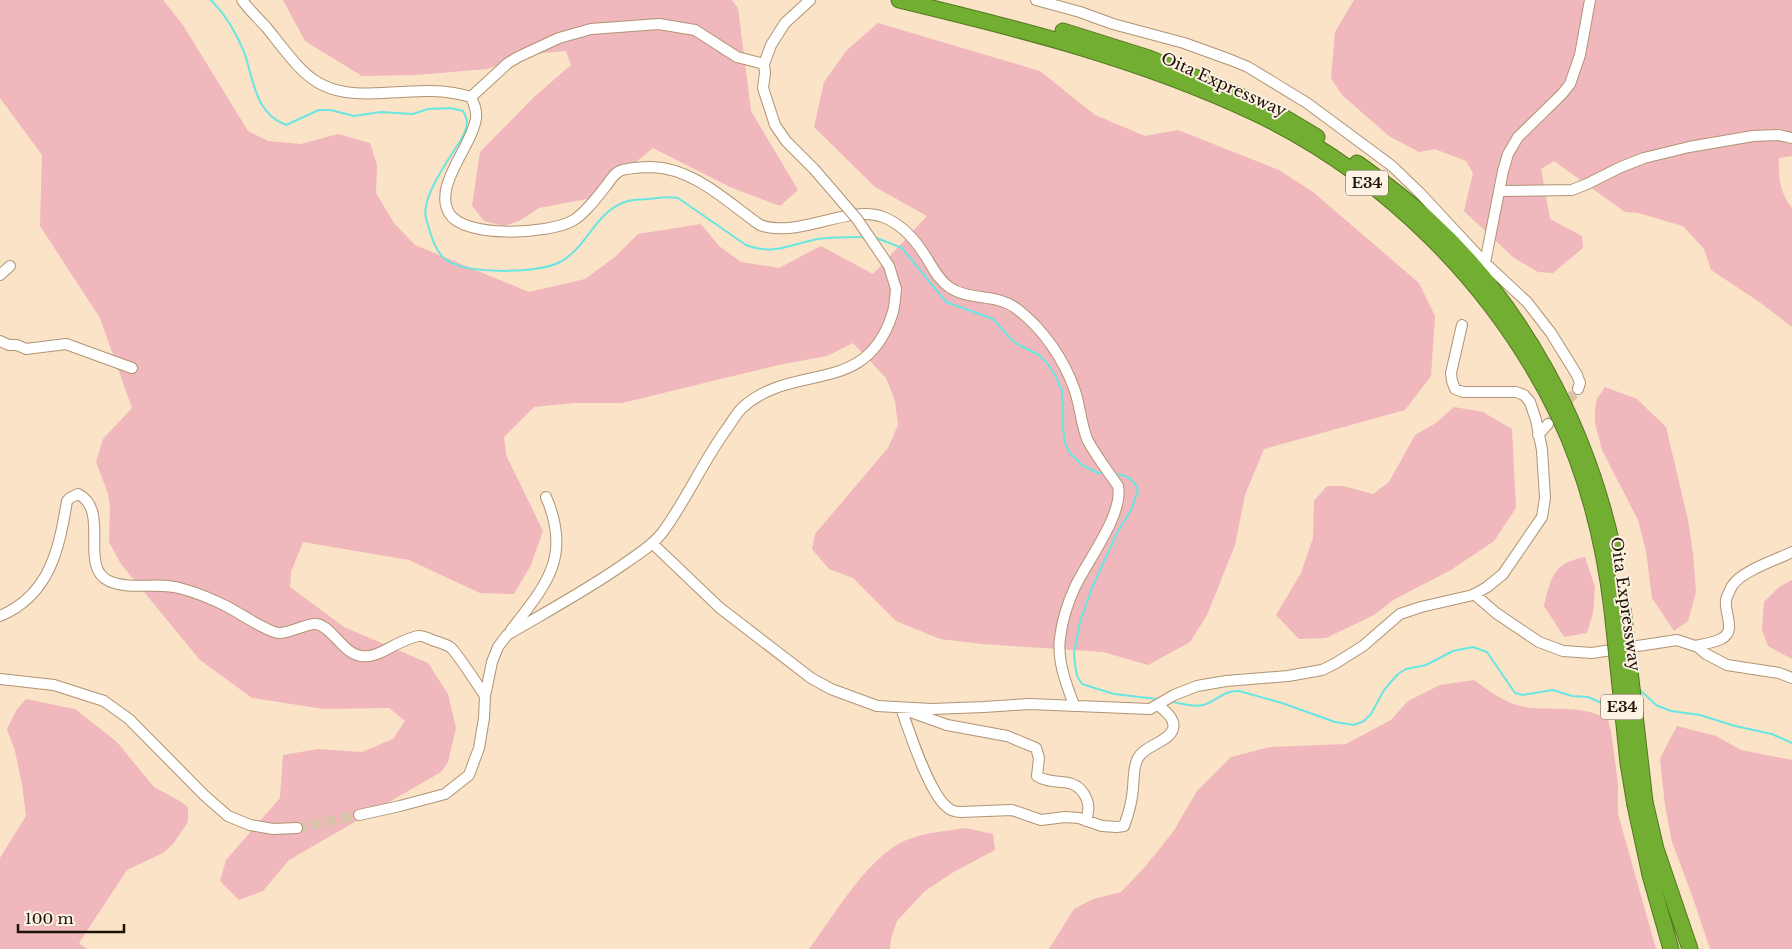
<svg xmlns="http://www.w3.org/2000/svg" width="1792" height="949" viewBox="0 0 1792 949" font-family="'Libre Baskerville',serif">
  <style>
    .green { fill: #f0b7bc }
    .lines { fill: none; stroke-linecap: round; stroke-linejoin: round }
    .stream { stroke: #69e6e2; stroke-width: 2 }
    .minor-tunnel { stroke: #d9c4aa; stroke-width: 10; stroke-dasharray: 10 5; stroke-linecap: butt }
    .minor-casing { stroke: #b09473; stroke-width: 12 }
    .highway-casing { stroke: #547722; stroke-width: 17 }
    .minor { stroke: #fff; stroke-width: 10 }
    .highway { stroke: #72ae31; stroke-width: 15 }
    .minor-bridge-casing { stroke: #b09473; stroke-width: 12; stroke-linecap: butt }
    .highway-bridge-casing { stroke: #547722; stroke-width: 17; stroke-linecap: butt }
    .minor-bridge { stroke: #fff; stroke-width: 10 }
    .highway-bridge { stroke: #72ae31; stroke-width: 15 }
    .labels { text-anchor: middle; stroke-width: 4; stroke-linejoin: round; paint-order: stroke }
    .shield { fill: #fef2e4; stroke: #605548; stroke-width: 1 }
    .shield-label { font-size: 15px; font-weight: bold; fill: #1c1205 }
    .street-label { font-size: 16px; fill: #1c1205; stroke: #fef2e4 }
  </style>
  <rect width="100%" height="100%" fill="#fae3c7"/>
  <path class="green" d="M0,0H163L183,25L248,131L268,141L301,144L338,134L370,143L377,165L376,193L394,223L415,245L529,292L585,279L615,257L638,234L701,224L719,246L741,262L779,268L821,246L873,274L927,216L875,187L814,127L824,82L847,50L878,23L1040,71L1095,115L1145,136L1178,130L1279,170L1313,192L1419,283L1435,316L1431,376L1405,410L1264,449L1245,495L1235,545L1207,615L1190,642L1148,665L1103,652L982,644L940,639L896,621L853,578L829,569L812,549L815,534L888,448L898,425L895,401L886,378L853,343L827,356L778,365L622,403H575L534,407L504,437L506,455L543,531L531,565L514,594L480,593L409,560L303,542L291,572L290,587L344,627L428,663L448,694L456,728L448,762L441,772L289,860L263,891L239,900L220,881L226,860L280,798L283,755L318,749L362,752L393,739L405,721L389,708L324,709L252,698L200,660L121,564L109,542L110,506L108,493L96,462L103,439L132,408L100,318L40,226L42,155L0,98Z
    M283,0H732L738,8L751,111L798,190L780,206L730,187L653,148L592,198L539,208L519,221L504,226L484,221L472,206L480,152L534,97L571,65L566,51L530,54L487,69L416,75L362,76L305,41Z
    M1354,0H1792V156L1779,158C1778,177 1780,193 1792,208V327L1758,301L1711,270L1704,249L1683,226L1638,213L1625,212L1554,161L1541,169L1550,219L1582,236L1583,248L1553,273L1538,272L1514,258L1464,211L1473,173L1466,161L1435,149L1419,152L1389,136L1342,95L1331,78L1335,32Z
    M1605,387L1637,399L1666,427L1688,520L1693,554L1696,592L1688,621L1674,631L1652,598L1646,551L1638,520L1602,450L1595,423V409L1597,399Z
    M1454,407L1483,412L1512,429L1516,508L1494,541L1451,570L1393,600L1374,615L1326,638L1299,639L1276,615L1301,573L1313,538L1314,501L1327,486H1343L1373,494L1389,482L1415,435L1436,423Z
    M1585,557L1595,587L1593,613L1587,633L1564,637L1544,606C1551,577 1553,563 1585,557Z
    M1792,580V659L1768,646L1762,630L1764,602L1779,587Z
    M1474,680C1492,693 1508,706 1532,708C1557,710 1585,705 1608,720L1611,731L1618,784V814L1656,949H1049L1074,909L1093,899L1121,892L1144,868L1173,832L1197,791L1231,757L1270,747L1346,744L1391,720L1408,701L1440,685Z
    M26,699L75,709L117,742L154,787L178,800L188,807V822L173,844L163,853L127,870L79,943L87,949H0V858L26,816L22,784L15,751L7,729L17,709Z
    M1677,726L1716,736L1741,750L1792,760V949H1710L1693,898L1672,842L1665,806L1660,758Z
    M965,828L993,834L995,850L952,873L925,891L897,921L891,938L890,949H809C835,915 870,851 912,838C928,832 948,831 965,828Z"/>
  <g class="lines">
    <path class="stream" d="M211,0C226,15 236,32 244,52C254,79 254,113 286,125L319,110H330L354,116L381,112L413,114L428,109L450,108L463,111C465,115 467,118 467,122C467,132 460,142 455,149C445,165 421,199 426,218C430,232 435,254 448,261C469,274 538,274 560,262C587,248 595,212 625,202C633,199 641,200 648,199C659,198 667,196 678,198L746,245C774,256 791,244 818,239C833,237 849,237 864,237
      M874,237L902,248L946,302L993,319L1012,340L1019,345L1039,355L1046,362L1055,375L1062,391L1063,427L1065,443L1070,453L1082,465L1098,473H1104
      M1114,474C1127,475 1133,478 1138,490L1131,510L1118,531L1091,590L1080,622L1074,653L1075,664L1077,676L1082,684L1114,694L1157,699
      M1639,689L1656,705L1671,711L1700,715L1735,726L1772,734L1792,743
      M1172,702C1182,703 1193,708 1203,705C1216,702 1223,690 1239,691L1282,703L1335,722L1354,725L1364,721L1371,714L1384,690L1398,674L1406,669L1426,665L1453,651L1473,647L1487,652L1515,693L1523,695L1553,690L1572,696L1588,697L1604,704L1615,697"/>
    <path class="minor-tunnel" d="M1548,424L1578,389
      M297,828L359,815"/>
    <defs>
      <path id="minor" d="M242,0C249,10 259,19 267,28C306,77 316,97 383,93C413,91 442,88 471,97C474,104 477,110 476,118C472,147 433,185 449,213C464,239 548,234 572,221C584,215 597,197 606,186C609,182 613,175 618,172C623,168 644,167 651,167C694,168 727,202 760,225C798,239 848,204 883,217C899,223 912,236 922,251C931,263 936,278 949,287C968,301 997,293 1017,309C1043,329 1064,359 1075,391C1080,406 1081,423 1087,439C1095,455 1108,471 1118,486C1124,514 1087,561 1075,587C1068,602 1062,621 1060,638C1057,660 1066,684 1074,705
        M810,0L785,23L771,45L764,64L765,73L763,88L775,125L786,141L814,169
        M1036,0L1080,12L1113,24L1184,43L1231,60L1248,67L1307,103L1392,166L1419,192L1485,263L1527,302L1551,333L1577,375L1580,383L1578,389
        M471,97L508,63L518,57L559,38L591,29L659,24L695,30L737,57L764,64
        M1500,191L1572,190L1587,184L1621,167L1644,158L1689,147L1753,136L1778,135L1792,138
        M1485,263L1503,171L1508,154L1518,137L1562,94L1570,84L1580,55L1590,0
        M0,275L10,266
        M0,341L9,345H17L26,349L66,344L132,368
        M1538,435L1548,424
        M653,544L720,608L811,678L831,689L877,706L932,709L984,707L1029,704L1150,709L1174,695L1197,686L1226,681L1288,676L1322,670L1336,663L1363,646L1400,614L1421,607L1473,595L1487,587L1503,574L1542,517L1545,498L1542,450L1536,420L1530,402L1524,395L1516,392H1463L1455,389L1452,381L1451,373L1462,325
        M1474,594L1496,613L1539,642L1563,651L1592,653L1677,640L1698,647L1706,654L1727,665L1779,673L1792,678
        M0,616C50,595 59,549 67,501L70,498L78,494C111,510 78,567 109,581C132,591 159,581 183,589C197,593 212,599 226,606C238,612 267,632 279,633C291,633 307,623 316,624C331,625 342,653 361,656C372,658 384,651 393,646C401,642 409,638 418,636C422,635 427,638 432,640C438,642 445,644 450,647C456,651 479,687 485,696
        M511,630C546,585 572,557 546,497
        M1695,646C1703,644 1713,643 1721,639C1737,631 1724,613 1726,600C1727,596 1730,590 1732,586C1741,571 1776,560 1792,552
        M0,679L54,685L104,701L129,719L204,795L228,816L250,825L273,829L297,828
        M901,708C909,731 929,793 947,807C951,811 956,812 961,812L1012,810L1041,820L1065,817L1079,818L1102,826L1117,827L1124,826C1129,813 1132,802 1133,788C1134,778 1133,767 1138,758C1145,745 1169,742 1173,729C1176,719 1165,711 1158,705
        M908,711L947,725L1007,736L1036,748L1039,758L1037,776C1054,787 1072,775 1084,794C1090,804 1089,810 1086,821
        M359,815L400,806L445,794L469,775L479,748L484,718L485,696L492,662L498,647L507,635C546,612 587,590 624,564C638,554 652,546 662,533C686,501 702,463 726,430C731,423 736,414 742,408C793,361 865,398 892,315C895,307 895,297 896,289"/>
      <path id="highway" d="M899,0C1020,29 1140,59 1253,112C1384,174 1494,283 1558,414C1587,475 1604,543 1612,610
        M1063,31L1149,58L1243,97
        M1277,113L1317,137
        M1357,163C1382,181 1406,199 1429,220C1523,306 1586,425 1613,549
        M1645,802L1656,849L1690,949
        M1635,805L1650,875L1671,949"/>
    </defs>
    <use href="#minor" class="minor-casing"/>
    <use href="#highway" class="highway-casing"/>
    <use href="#minor" class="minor"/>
    <use href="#highway" class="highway"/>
    <defs>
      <path id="minor-bridge" d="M814,169L857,219L889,266L896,289"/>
      <path id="highway-bridge" d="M1623,609L1645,802
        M1612,610L1628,763L1635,805"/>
    </defs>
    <use href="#minor-bridge" class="minor-bridge-casing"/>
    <use href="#highway-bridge" class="highway-bridge-casing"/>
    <use href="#minor-bridge" class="minor-bridge"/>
    <use href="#highway-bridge" class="highway-bridge"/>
  </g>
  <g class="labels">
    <g class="shield">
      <rect x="1346" y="170.5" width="42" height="25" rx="4"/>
      <rect x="1601" y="694.5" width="42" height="25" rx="4"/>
    </g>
    <g class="shield-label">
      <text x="1367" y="188">E34</text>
      <text x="1622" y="712">E34</text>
    </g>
    <g class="street-label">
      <text transform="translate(1224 84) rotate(24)" y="6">Oita Expressway</text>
      <text transform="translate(1626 604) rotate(82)" y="6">Oita Expressway</text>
    </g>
  </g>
  <path d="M18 924v8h106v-8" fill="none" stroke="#1c1205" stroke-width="2.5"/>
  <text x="25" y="924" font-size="15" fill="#1c1205" stroke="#fef2e4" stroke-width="4" paint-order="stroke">100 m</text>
</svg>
